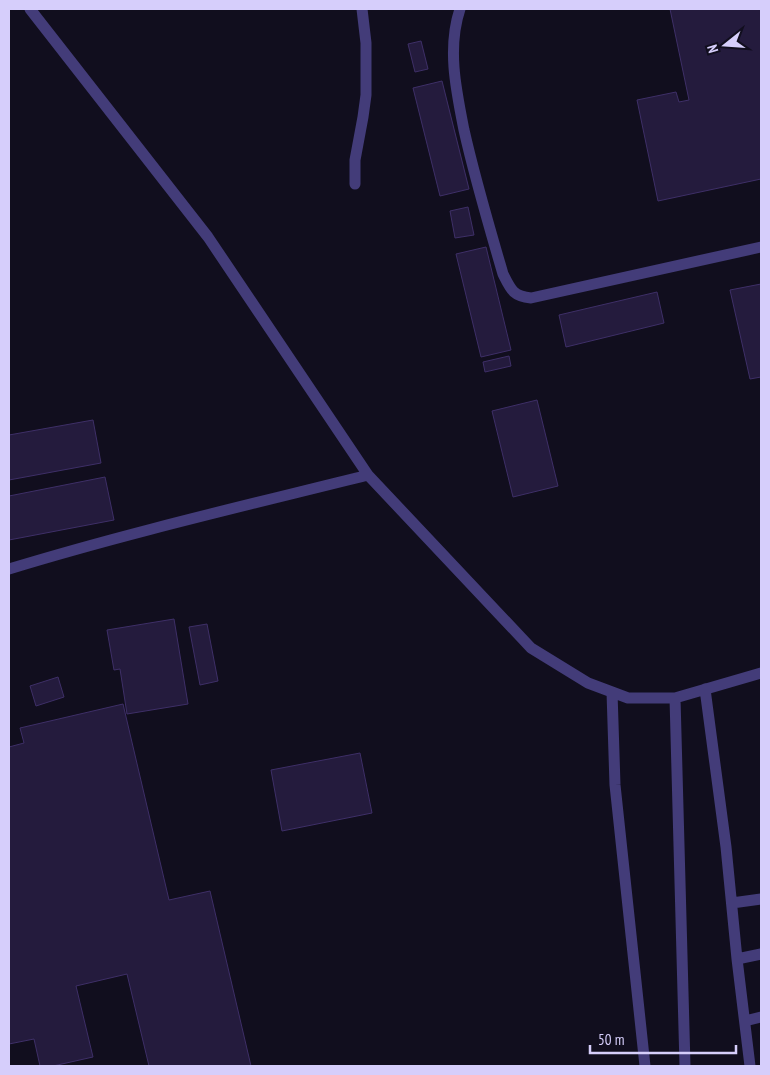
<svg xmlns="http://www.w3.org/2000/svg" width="770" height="1075" viewBox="0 0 770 1075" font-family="'PT Sans Narrow',sans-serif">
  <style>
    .building { fill: #241b3d; stroke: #3e2f67 }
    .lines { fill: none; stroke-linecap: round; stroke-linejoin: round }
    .lane { stroke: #433c79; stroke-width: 11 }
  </style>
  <rect width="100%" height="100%" fill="#110e1e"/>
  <path class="building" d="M670,9H761V179L658,201L637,100L676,92L679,102L689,100Z
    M421,41L428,69L415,72L408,44Z
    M442,81L469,189L440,196L413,88Z
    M468,207L474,235L455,238L450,211Z
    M486,247L511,350L481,357L456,254Z
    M761,284V377L750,379L730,290Z
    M657,292L664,323L566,347L559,315Z
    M509,356L511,366L485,372L483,362Z
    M537,400L558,486L513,497L492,411Z
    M93,420L101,463L9,480V435Z
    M105,477L114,520L9,540V496Z
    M174,619L188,704L127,714L120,669L114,670L107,630Z
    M207,624L218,681L200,685L189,627Z
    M58,677L64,697L36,706L30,686Z
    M123,704L169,900L210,891L251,1066H149L127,974L76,986L93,1057L53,1066H40L34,1039L9,1044V747L24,743L20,728Z
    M360,753L372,813L282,831L271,770Z"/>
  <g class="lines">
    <path class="lane" d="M460,9C447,48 456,90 464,130C475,179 489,226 503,274C511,290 513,296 531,298L761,247
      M355,184V160L363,117L366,95V43L362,9
      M368,475L531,648L588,683L628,698H675L761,673
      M9,569C127,533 248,505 368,475L208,237L30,9
      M705,689L726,847L737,959L750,1066
      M612,692L615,785L645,1066
      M675,698L685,1066
      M732,903L761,899
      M737,959L761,954
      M745,1021L761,1017"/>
  </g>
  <rect width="770" height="1075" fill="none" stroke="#d6cefb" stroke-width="20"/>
  <g transform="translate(725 45) rotate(253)" stroke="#110e1e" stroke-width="4" paint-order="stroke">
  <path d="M0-4L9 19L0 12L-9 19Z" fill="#d6cefb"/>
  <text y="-8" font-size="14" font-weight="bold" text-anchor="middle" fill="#d6cefb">N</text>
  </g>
  <path d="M590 1045v8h146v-8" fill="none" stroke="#d6cefb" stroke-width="2.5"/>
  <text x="598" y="1045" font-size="15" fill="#d6cefb" stroke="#110e1e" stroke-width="4" paint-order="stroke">50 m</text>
</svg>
